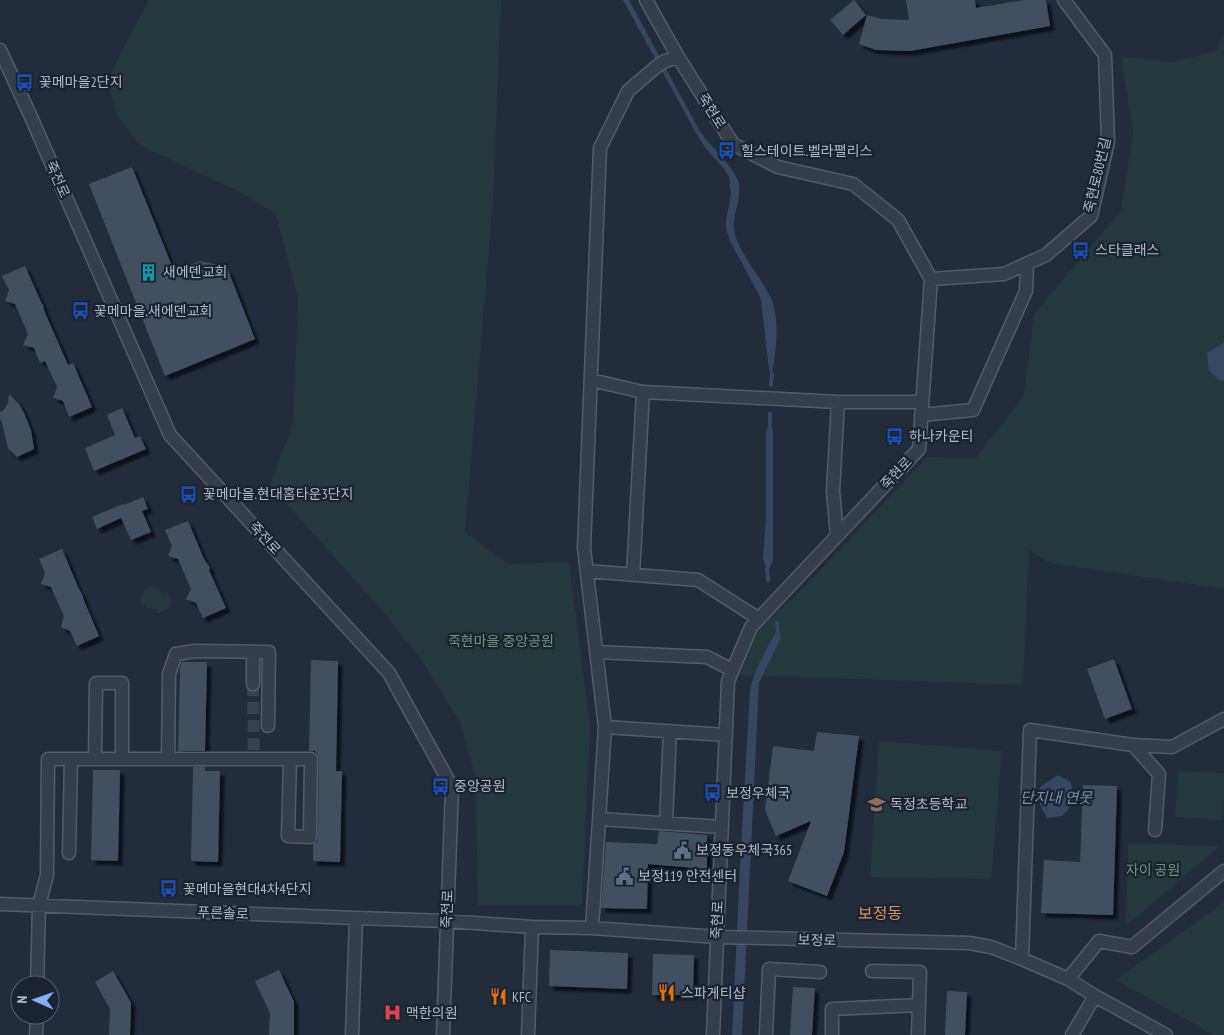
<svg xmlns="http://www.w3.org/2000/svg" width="1224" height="1035" viewBox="0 0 1224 1035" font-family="'PT Sans Narrow','Noto Sans KR',sans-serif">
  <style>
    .green { fill: #24393c }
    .water { fill: #354762 }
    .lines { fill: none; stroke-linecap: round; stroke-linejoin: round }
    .stream { stroke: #354762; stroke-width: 4 }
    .building { fill: #434f60; filter: url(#shadow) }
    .minor-tunnel { stroke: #374150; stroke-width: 12; stroke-dasharray: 12 6; stroke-linecap: butt }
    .minor-casing { stroke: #545c69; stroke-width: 15 }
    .minor { stroke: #363e4b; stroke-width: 12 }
    .labels { text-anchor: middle; stroke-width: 4.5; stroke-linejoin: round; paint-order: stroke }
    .poi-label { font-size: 14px; fill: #b1b9c7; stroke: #1b2330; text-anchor: start }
    .street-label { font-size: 14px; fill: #b1b9c7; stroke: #1b2330 }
    .park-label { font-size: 14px; fill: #689874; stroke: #1b2330 }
    .water-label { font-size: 15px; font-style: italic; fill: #788eaf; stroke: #1b2330 }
    .quarter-label { font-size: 16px; fill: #d5945e; stroke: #1b2330 }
  </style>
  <defs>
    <filter id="shadow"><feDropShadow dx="4.5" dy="4.5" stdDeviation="1" flood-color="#0009"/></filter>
  </defs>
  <rect width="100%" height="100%" fill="#222c3b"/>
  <path class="green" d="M149,0H501L493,200L465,532L508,564L569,562L590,726L582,905H478L475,775L460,722L420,658L385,614L270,485L293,424L298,299L276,214L236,190L141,146L118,117L109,87L112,70Z
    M1224,32V589L1050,563L1029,550L1023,685L739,675L757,633L767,622L811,580L927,457L976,458L1024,395L1034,314L1121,211L1133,131L1121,57L1173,62L1217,51Z
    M150,587C156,587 159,589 163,594L167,592C173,606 172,607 158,613L157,609C139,611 134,593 150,587Z
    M879,741L1002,751L991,879L870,877Z
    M1178,771L1224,773V799L1222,820L1175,817Z
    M1128,843L1220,846L1126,926Z
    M1224,902V1035H1214L1116,980Z"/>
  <path class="water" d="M623,0H629L697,126C701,132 705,139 710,144C719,155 735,169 739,184C742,202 728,220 737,240C745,260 760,277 770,296C781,319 776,354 771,378L768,362L761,299L730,241L726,228V221L731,194L729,177L725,170L704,146L696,133Z
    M1224,342V381L1219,380L1209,371L1207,353L1222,344Z
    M770,420L773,432V560L768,572L763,559L766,517V433Z
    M778,628L781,638L759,683L742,1035H732L741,847L750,690C754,670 768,646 778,628Z
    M1058,775L1071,782L1074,803L1062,816L1047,818L1040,805V787Z"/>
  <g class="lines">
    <path class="stream" d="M771,385L772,374
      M770,424V414
      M767,568L768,580
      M777,623L778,633"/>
  </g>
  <path class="building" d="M854,0L866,15L843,35L830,20Z
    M906,0H975L976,8L1024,0H1046L1050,26L910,51L876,50L859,44L867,15L881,19L909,20Z
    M132,167L176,276L190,265L200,261L218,265L228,270L255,339L165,376L89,184Z
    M25,266L42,304L44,306L43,307L46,315L68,365L73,363L92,407L69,417L63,401L53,398L57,387L45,361L40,363L34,348L23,345L28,334L15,304L5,301L9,290L2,276Z
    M9,394L19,404L24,413L31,430L34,449L17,457L8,448L2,423L0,418V412L4,410L8,403Z
    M122,408L135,438L140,436L146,449L94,471L85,448L115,435L107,415Z
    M143,497L148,509L142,511L151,532L131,540L121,518L97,529L92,517L123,504L124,505Z
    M188,521L204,559L210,568L209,570L226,608L203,618L196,603L186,599L191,589L178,559L168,556L172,546L165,530Z
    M62,549L78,587L83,596V598L99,636L77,646L70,631L61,627L64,616L51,587L41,584L45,573L39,559Z
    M1114,659L1132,709L1105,719L1087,669Z
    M311,660L338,661L336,771H342L340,862L313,861V844L317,842L318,837L319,759L318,755L315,751H309Z
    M182,662H207L205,751H178L180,668Z
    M817,732L859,736L844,852L827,896L788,881L811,821L776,836L765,810L773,746L814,751Z
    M193,767H205V771H220L218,862L191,861Z
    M93,770H120L118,861L91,860Z
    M1083,785L1117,786L1113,915L1041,913L1044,860L1080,862Z
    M659,831L707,835V869L648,864L647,909L601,908L606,842L657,844Z
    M550,950L628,953L627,989L549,986Z
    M653,954L694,955L693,995H652Z
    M279,970L294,1002V1035H269L270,1013L255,981Z
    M113,971L131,1003L130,1035H109L110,1009L95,982Z
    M793,987L815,988L812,1035H790Z
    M947,991L967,992L965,1035H945Z"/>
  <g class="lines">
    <path class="minor-tunnel" d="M253,684L254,759"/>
    <defs>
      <path id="minor" d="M646,0L678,57L733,144L778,167L853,184L898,220L931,279L919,449L751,627L728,681L713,1035
        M0,50L31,117L170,435L389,673L452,787L443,1035
        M931,279L1004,274L1046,255L1091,216L1108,142L1105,55L1064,0
        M591,380L643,392L838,402H922
        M921,415L973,410L1026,291L1027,264
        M837,536L833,491L838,402
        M587,571L698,580L759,619
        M633,575L643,392
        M253,652V684
        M596,652L707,657L732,670
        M605,727L726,735
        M1133,745L1159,774L1155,830
        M95,759L96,683H122V759
        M168,759L169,674L176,654L195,651L269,652L268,726
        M599,819L722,827
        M666,823L670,731
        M69,853L71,759
        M0,904L356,918L447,921L532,927L592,928L717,937L969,943L991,947L1022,959L1068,979L1095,996L1166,1035
        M592,928L605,727L584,548L600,148L628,91L656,67L665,61L678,57
        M1022,959L1030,730L1133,745L1172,747L1224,719
        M872,971L920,972L918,1035
        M1068,979L1099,941L1132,947L1224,871
        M37,985L39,905L47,875L48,759H290L288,836L310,837L311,759H290
        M36,1035L37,1015
        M352,1035L356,918
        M528,1035L532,927
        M766,1035L769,969L820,972
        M832,1035V1009L919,1005
        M1072,1035L1095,996"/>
    </defs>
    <use href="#minor" class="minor-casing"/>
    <use href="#minor" class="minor"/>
  </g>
  <defs>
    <symbol id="bus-bare" viewBox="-9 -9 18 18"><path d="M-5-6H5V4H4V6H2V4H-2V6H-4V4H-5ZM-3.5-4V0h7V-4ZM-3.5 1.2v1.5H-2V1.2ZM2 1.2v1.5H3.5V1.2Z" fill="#1a4fb4" stroke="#1b2330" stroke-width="2.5" paint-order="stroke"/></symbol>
    <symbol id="building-bare" viewBox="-9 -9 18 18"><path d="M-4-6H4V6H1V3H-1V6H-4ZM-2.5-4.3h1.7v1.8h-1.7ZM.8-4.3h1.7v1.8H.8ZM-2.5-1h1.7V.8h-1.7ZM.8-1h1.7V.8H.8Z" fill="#0f9aa8" stroke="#1b2330" stroke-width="2.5" paint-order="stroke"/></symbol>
    <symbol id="school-bare" viewBox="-9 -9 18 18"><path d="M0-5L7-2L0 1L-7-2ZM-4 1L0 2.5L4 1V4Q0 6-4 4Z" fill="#8d6e63" stroke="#1b2330" stroke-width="2.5" paint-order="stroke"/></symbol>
    <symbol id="civic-bare" viewBox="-9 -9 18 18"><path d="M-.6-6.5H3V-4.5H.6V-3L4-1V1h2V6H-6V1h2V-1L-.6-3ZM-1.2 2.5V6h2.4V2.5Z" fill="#5c6f8a" stroke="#1b2330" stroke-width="2.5" paint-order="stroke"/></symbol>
    <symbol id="restaurant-bare" viewBox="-9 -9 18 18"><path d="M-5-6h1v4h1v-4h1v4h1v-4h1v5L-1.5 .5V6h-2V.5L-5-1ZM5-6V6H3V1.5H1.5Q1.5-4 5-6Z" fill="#e8710a" stroke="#1b2330" stroke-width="2.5" paint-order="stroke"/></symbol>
    <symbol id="hospital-bare" viewBox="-9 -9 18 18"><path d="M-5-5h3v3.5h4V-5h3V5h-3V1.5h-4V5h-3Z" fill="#e0444e" stroke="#1b2330" stroke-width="2.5" paint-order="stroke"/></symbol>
  </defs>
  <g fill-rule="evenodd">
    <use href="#bus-bare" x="12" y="70" width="25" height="25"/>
    <use href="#bus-bare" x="714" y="138" width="25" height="25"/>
    <use href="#bus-bare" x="1068" y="238" width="25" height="25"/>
    <use href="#building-bare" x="136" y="260" width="25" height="25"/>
    <use href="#bus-bare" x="68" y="298" width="25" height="25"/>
    <use href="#bus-bare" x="882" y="424" width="25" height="25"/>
    <use href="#bus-bare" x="176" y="482" width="25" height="25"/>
    <use href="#bus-bare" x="428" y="774" width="25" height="25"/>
    <use href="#bus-bare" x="700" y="780" width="25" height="25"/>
    <use href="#school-bare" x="864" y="792" width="25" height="25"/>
    <use href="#civic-bare" x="670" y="838" width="25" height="25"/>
    <use href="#civic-bare" x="612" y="864" width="25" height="25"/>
    <use href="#bus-bare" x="156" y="876" width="25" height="25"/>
    <use href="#restaurant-bare" x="654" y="980" width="25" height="25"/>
    <use href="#restaurant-bare" x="486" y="984" width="25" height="25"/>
    <use href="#hospital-bare" x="380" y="1000" width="25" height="25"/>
  </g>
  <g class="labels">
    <g class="poi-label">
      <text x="39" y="87">꽃메마을2단지</text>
      <text x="741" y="156">힐스테이트.벨라팰리스</text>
      <text x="1095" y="255">스타클래스</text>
      <text x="163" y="277">새에덴교회</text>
      <text x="94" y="316">꽃메마을.새에덴교회</text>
      <text x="909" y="441">하나카운티</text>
      <text x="203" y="499">꽃메마을.현대홈타운3단지</text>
      <text x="454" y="791">중앙공원</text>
      <text x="726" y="798">보정우체국</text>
      <text x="890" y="809">독정초등학교</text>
      <text x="696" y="855">보정동우체국365</text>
      <text x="638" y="881">보정119 안전센터</text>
      <text x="183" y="894">꽃메마을현대4차4단지</text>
      <text x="681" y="998">스파게티샵</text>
      <text x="512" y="1002">KFC</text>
      <text x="406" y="1018">맥한의원</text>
    </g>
    <g class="street-label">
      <text transform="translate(712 111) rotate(58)" y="5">죽현로</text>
      <text transform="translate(1097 175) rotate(-77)" y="5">죽현로80번길</text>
      <text transform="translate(58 179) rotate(66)" y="5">죽전로</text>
      <text transform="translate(896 473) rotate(-47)" y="5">죽현로</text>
      <text transform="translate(265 538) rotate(47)" y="5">죽전로</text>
      <text transform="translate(447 909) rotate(-88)" y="5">죽전로</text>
      <text transform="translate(223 913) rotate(2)" y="5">푸른솔로</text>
      <text transform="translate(717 920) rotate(-87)" y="5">죽현로</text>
      <text transform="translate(817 940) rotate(1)" y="5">보정로</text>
    </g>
    <g class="park-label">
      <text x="501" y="646">죽현마을 중앙공원</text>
      <text x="1153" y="875">자이 공원</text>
    </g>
    <g class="water-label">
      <text x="1056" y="803">단지내 연못</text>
    </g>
    <g class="quarter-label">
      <text x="880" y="919">보정동</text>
    </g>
  </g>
  <g transform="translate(35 1000) rotate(272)"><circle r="24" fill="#1b2330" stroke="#575f6c"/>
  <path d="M0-4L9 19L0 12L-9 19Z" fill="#84aff8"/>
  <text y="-8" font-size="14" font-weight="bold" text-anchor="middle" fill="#b1b9c7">N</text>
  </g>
</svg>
